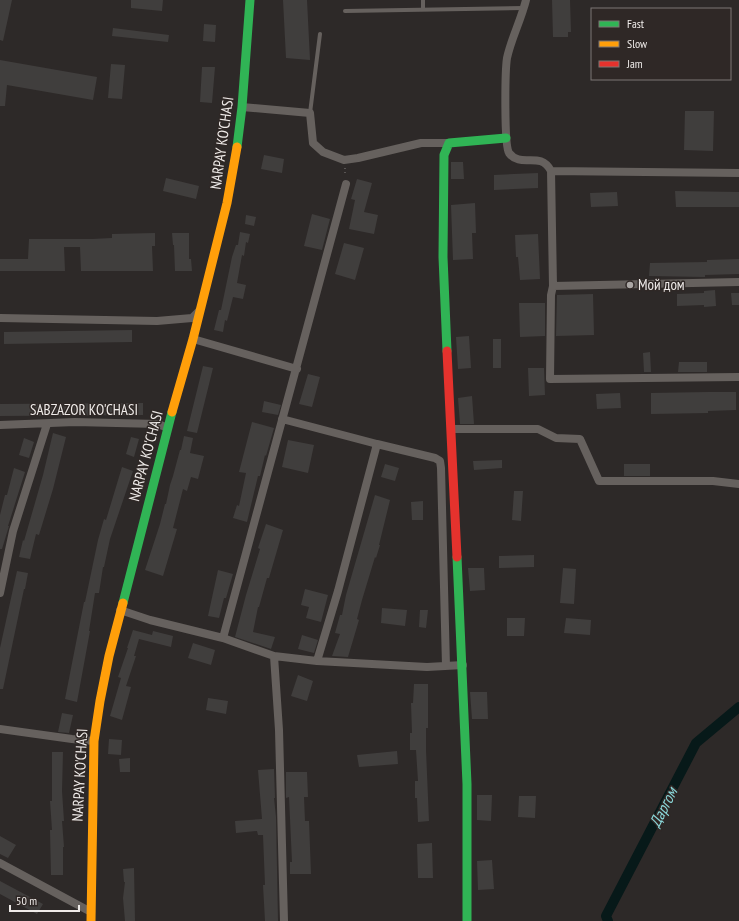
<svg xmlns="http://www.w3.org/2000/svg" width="739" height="921" viewBox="0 0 739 921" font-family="'PT Sans Narrow',sans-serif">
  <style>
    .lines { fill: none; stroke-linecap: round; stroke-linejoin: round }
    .canal { stroke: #071919; stroke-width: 10 }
    .building { fill: #403e3d }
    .path { stroke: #676361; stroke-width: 1.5; stroke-dasharray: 1 3; stroke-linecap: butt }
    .lane { stroke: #66615e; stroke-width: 4 }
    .street { stroke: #66615e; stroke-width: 8 }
    .fast { stroke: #30b455; stroke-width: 9 }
    .slow { stroke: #ff9f0a; stroke-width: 9 }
    .jam { stroke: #e5322d; stroke-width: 9 }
    .poi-dot { fill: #aba7a5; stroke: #2f2826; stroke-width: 1.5 }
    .labels { text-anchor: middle; stroke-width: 3; stroke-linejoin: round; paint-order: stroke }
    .street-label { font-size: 15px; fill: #efebe9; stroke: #2f2826 }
    .poi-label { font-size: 15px; fill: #efebe9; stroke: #2f2826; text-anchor: start }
    .water-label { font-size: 16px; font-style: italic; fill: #8bd9db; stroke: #2f2826 }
  </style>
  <rect width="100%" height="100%" fill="#2d2928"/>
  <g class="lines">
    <path class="canal" d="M608,921L606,916L696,743L739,707"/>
  </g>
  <path class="building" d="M0,0H12L3,41L0,40Z
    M131,0H163L162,11L131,8Z
    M283,0H307L310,60L286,58Z
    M552,0H570L571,32H568V37H553Z
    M204,24L216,25L215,42L203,41Z
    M113,28L169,35L168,42L112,36Z
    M0,60L97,77L93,100L7,85L5,106H0Z
    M111,64L125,65L122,99L108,98Z
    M202,67H215L212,103L200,102Z
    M685,111H714L713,151L684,150Z
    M264,155L284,159L282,173L261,169Z
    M451,162H463L464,179H451Z
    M538,173V188L494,190V175Z
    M166,178L199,186L196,199L163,191Z
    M357,179L372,183L364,212L378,215L374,234L349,229L355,200L351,199Z
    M675,191L739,192V207H676Z
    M617,192L618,206L591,207L590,193Z
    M475,203L476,233H472L473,259L453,260L451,205Z
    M312,214L330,219L322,250L304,246Z
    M246,215L256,217L254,226L245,224Z
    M240,232L250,234L248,243L246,242L244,256L242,255L237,283L246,285L243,299L233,297L227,321L225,320L223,332L214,330L219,310H221L232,257L236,245H238Z
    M155,233V246H152L153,271H81L80,247H64L65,271H0V259H28L29,239H92L112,238V234Z
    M172,233H189V259H191L192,271H175L174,245H173Z
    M538,234L540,279L520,280L518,257H516L515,235Z
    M344,243L364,248L355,280L335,274Z
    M739,259V274L705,275V277L649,276L650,263L707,262V260Z
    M715,290L716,306L704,307V305L677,306V294L704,293V291Z
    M731,293H739V305H732Z
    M593,294L594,335L556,336L557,295Z
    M519,303H545V336L520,337Z
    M132,330V342L4,344V332Z
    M469,336L471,368L458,369L456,337Z
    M493,339H501V368H493Z
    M650,352L651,372H644L643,353Z
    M679,362H707V372H678Z
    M203,366L213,368L197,433L187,431Z
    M528,368H544L545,395L529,396Z
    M308,374L320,377L312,407L299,404Z
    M708,392H736V410L708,411V413L651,414V393Z
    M620,393L621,408L597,409L596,394Z
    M472,396L474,424H460L458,398Z
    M264,401L281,405L278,415L262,412Z
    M143,403V415L0,416V404Z
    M252,422L274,428L266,456L265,455L260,476H258L247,522L233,518L237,505L239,506L246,473L239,472Z
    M53,433L66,437L53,489L39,535L36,534L30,559L19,557L23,540L24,541L43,475Z
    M184,436L193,438L190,453L204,456L198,479L191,477L187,491L183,489L173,528L177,529L163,576L145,570L160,524L165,504H166L170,485L173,476L180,450H181Z
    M131,437L139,439L134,457L126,454Z
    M24,438L34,442L29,458L19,455Z
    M288,440L314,445L308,473L282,467Z
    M502,460V468L474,470L473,461Z
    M385,464L399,468L395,481L381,477Z
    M624,464H650V476H624Z
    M122,467L133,471L110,539L104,567H103L99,593H95L89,631H90L77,702L65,699L84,602H85L98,540L104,519L106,520Z
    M14,468L25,472L8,526H9L2,549H0V515L5,495H7Z
    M514,491H523L521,521L512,520Z
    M375,495L390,500L379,545H380L376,558L375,557L362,600L357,619L359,620L348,657L332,656L340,634L335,633L340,615H342L346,595Z
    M423,501V520H412L411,502Z
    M266,524L283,530L269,578H267L259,607H258L253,632L275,637L271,649L235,637L246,595L260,549L258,548Z
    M534,555V567L499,568V556Z
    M468,568H484L485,590L470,591Z
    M563,568L576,569L574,604L560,603Z
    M218,570L233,574L226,598H224L219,618L208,616Z
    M17,571L28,573L25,589H24L3,689H0V648Z
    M305,589L328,595L321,622L306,618L309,607L301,605Z
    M382,608L407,610L405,626L381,623Z
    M420,610H428L426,628L419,627Z
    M507,618H525L524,636H507Z
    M566,618L591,620L590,635L564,633Z
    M133,630L152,635L153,631L173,636L171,647L139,639L134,656H136L126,686L131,687L122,720L110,716L121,678L118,677L128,648H127Z
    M302,635L318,640L314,653L298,649Z
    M193,643L215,650L211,665L188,658Z
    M298,675L313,681L307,701L291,696Z
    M414,684H428V728H426V750L429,821L418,822L417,798H415V781H418L416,750H410V733H412L411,703H413Z
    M470,692H487L488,719H472Z
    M208,698L228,701L226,714L206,710Z
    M62,713L73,715L69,733L58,732Z
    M109,739L122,740L121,755L108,754Z
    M397,751L398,764L359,767L357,755Z
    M52,752H63L62,791L64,821H62L64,847H63V875H51L50,830H52L50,801H52Z
    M130,758V772H120L119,759Z
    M274,769L275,798H274L276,817L278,921H265L263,885H265L263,835H258L257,831L236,833L235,821L262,819L258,770Z
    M286,772H307L308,797H304L305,821H309L311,874H290V862H292L289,797L286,798Z
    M477,795H492L491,821L477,820Z
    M519,796H536L535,818L518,817Z
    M0,836L16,845L8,858L0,854Z
    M432,843L433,878H418L417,844Z
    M492,860L494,889L478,890L477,861Z
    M134,868L135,921H125L123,898L125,882H124L123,869Z
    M0,881L43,904L37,914L0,894Z"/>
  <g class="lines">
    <path class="path" d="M345,168V176"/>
    <path class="lane" d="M423,0V9
      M345,11L523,8
      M310,113L320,34"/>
    <path class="street" d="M526,0C521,20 511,39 507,58C505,71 504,145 509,153C521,169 540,150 551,171L553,286L551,295L550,379L739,377
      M242,107L310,113L313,143L323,152L344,160L358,158L421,143H449
      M551,171L739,173
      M553,286L739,282
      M0,318L157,321L192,318L199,311
      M193,339L297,369
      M282,419L377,444L338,591L317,661
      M0,425L75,422L158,424L168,428
      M451,429H538L556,438L580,439L599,481H713L739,484
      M377,444L435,458L440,461L441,468L446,666
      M0,593L13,531L47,424
      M120,610L150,620L223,638L274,656L317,661L427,667L463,665
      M223,638C264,487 306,336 346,184
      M274,656L279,730L284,921
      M0,729L72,739L94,741
      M0,863L91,912"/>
    <path class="fast" d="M237,147L242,107L250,0
      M447,351L443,257L444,155L449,143L506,138
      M457,557L467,784V921
      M123,603L172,412"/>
    <path class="slow" d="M172,412L193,339L227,203L237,147
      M91,921L94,741L100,701L109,656L123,603"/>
    <path class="jam" d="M447,351L457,557"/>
  </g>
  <circle class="poi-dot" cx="630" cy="285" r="4"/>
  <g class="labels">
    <g class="street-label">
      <text transform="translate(222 143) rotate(-82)" y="5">NARPAY KO'CHASI</text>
      <text x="84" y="415">SABZAZOR KO'CHASI</text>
      <text transform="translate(146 456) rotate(-75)" y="5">NARPAY KO'CHASI</text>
      <text transform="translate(80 775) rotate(-87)" y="5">NARPAY KO'CHASI</text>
    </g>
    <g class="poi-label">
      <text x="638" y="290">Мой дом</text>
    </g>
    <g class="water-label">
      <text transform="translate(663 807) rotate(-63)" y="6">Даргом</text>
    </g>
  </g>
  <rect x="591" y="8" width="140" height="72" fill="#2f2826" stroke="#7c7674"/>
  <rect x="599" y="21" width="20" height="6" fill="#30b455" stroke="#7c7674"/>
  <text x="627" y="28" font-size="12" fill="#efebe9">Fast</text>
  <rect x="599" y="41" width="20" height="6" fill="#ff9f0a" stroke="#7c7674"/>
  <text x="627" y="48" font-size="12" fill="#efebe9">Slow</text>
  <rect x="599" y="61" width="20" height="6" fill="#e5322d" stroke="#7c7674"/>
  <text x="627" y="68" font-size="12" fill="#efebe9">Jam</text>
  <path d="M10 905v6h69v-6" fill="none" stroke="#efebe9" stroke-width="2"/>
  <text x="16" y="905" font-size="12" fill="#efebe9" stroke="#2f2826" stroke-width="3" paint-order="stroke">50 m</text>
</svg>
